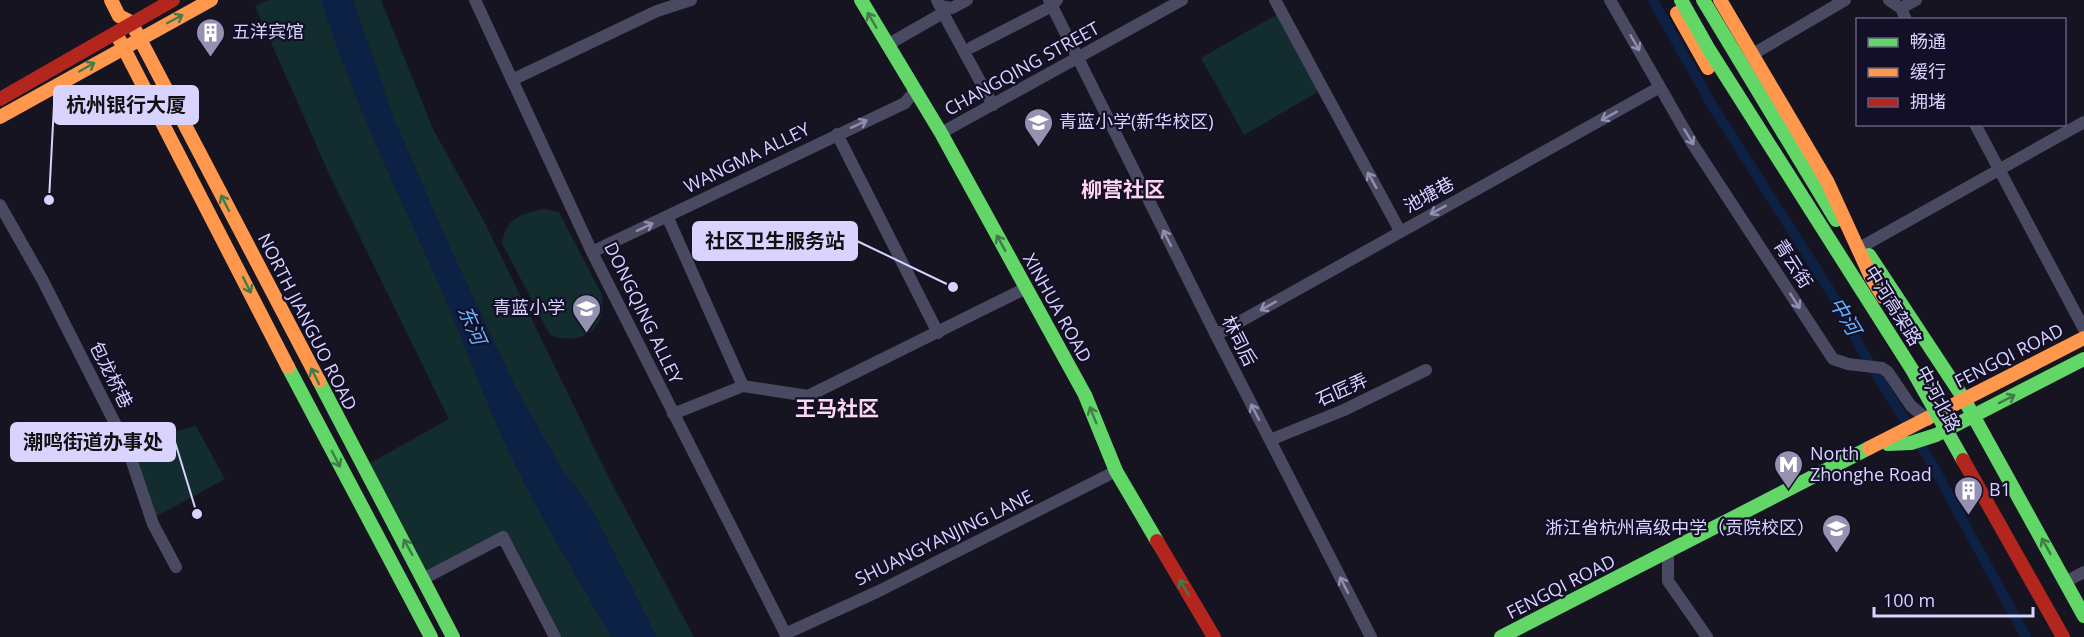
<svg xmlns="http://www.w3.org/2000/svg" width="2084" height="637" viewBox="0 0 2084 637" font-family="'Open Sans','Noto Sans SC',sans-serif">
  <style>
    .green { fill: #132c2d }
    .water { fill: #0d2144 }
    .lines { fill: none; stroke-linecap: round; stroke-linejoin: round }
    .canal { stroke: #0d2144; stroke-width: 10 }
    .street { stroke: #4a4962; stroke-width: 12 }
    .fast { stroke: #63d668; stroke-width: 14 }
    .slow { stroke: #ff974d; stroke-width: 14 }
    .jam { stroke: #b3261e; stroke-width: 14 }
    .fast-bridge { stroke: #63d668; stroke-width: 14 }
    .slow-bridge { stroke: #ff974d; stroke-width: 14 }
    .jam-bridge { stroke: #b3261e; stroke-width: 14 }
    .oneway { stroke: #3f7c4a }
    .oneway2 { stroke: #928eb0 }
    .labels { text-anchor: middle; stroke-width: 4.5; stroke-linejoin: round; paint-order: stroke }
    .poi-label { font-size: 18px; fill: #d9d4ff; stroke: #130f26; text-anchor: start }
    .street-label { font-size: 18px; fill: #d9d4ff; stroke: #130f26 }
    .water-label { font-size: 20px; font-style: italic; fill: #62b6ff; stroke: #130f26 }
    .quarter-label { font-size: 21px; font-weight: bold; fill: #ffd6f0; stroke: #130f26 }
    .leader { fill: none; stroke: #d9d4ff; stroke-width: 2 }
    .callout-dot { fill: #d9d4ff; stroke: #130f26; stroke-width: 2 }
    .callout { fill: #d9d4ff; stroke: #d9d4ff; stroke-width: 2 }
    .callout-label { font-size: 20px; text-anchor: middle; font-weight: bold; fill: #111 }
  </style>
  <rect width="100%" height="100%" fill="#161421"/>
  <path class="green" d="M268,0H381L433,129L485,223L610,480L694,637H562L509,535L425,578L363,467L449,419L330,176L255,6Z
    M1281,12L1323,89L1244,135L1201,58Z
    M544,209L559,212L602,295C608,329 581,347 550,335L502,243C506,219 521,213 544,209Z
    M196,426L225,479L155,517L131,443Z"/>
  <path class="water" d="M321,0H353L396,123L448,243L518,392L562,469L592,509L657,637H611C574,572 533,506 502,437C478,383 458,327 434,273C393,183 351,95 321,0Z"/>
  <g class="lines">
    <path class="canal" d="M1653,0L1712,105L1831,292L1861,349L1931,462L2026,637"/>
    <path class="street" d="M475,0L592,252L787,637
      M937,0L940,6L952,8L967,0
      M1049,0L1216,335L1371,637
      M1275,0L1400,231
      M1610,0L1692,143L1833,359L1848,364L1882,368L1888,372L1911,406L1928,420
      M1889,0L1901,8L1906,20
      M1901,8L1916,0
      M887,45L943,13L993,105
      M972,47L1052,6L1057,0
      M1748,57L1845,0
      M514,79L657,11L691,0
      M1975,124L2084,329
      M941,133L1182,0
      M837,134L938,333
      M0,205L42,279L127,447L153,524L176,567
      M667,216L743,386
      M1863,246L2084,122
      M592,252L905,103L914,92
      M1216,335L1660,87
      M673,414L743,386L808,396L1026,288
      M1270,440L1344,410L1426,370
      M1668,553V581L1707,637
      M425,578L503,537L555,637
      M2065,582L2084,572
      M785,634L879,591L1116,471"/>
    <path class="fast" d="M861,0L941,133L1085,395L1116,471L1157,541
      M1703,0L1836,220
      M1869,255L1964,399L2084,616
      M288,367L431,637
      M319,381L453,637
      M1888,444L1911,443L1936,435L2084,359
      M1501,637L1869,448"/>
    <path class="slow" d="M111,0L119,16L131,22L319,381
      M1677,13L1708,68
      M117,35L288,367
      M0,117L211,0
      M1869,448L2084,338"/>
    <path class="jam" d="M0,99L173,0
      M1157,541L1214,637"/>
    <path class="fast-bridge" d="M1681,0L1708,48L1913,371L1963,460"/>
    <path class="slow-bridge" d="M1720,0L1827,181L1871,277L1883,297"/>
    <path class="jam-bridge" d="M1963,460L2063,637"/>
  </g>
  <defs><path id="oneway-shaft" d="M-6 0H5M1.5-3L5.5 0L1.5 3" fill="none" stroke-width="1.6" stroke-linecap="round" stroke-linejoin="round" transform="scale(1.5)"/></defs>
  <g class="oneway">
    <use href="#oneway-shaft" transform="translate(175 19) rotate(-28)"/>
    <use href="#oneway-shaft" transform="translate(872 20) rotate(-120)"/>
    <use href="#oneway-shaft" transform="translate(87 67) rotate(-30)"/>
    <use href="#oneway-shaft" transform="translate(225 203) rotate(-117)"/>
    <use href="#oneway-shaft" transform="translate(1001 243) rotate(-119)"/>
    <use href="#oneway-shaft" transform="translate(247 285) rotate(63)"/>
    <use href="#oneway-shaft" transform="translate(315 376) rotate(-117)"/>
    <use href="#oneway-shaft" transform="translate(2007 399) rotate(-27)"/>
    <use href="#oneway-shaft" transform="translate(1093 415) rotate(-112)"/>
    <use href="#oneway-shaft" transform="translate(336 459) rotate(63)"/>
    <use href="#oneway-shaft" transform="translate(2046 546) rotate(-119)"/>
    <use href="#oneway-shaft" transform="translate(408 547) rotate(-119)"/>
    <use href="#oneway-shaft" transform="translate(1184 587) rotate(-121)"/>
  </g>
  <g class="oneway2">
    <use href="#oneway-shaft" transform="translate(1635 43) rotate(60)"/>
    <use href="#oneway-shaft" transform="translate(1609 116) rotate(151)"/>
    <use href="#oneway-shaft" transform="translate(859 124) rotate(-25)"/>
    <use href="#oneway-shaft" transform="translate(1689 137) rotate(59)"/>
    <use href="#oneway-shaft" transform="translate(1372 180) rotate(-119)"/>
    <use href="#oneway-shaft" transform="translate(1438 210) rotate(151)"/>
    <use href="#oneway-shaft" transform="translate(645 227) rotate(-26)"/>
    <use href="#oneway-shaft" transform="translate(1167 238) rotate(-117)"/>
    <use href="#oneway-shaft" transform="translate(1795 301) rotate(57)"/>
    <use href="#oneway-shaft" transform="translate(1268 306) rotate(151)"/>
    <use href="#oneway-shaft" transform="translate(1255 412) rotate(-117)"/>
    <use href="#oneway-shaft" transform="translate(1344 585) rotate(-117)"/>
  </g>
  <defs>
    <symbol id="building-pin" viewBox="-11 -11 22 30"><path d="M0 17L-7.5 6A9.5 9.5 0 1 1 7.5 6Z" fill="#9591b1" stroke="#130f26"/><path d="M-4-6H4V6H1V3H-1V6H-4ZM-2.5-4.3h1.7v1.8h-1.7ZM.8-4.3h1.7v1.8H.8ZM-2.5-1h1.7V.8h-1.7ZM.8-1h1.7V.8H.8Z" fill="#fff"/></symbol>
    <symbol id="school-pin" viewBox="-11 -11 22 30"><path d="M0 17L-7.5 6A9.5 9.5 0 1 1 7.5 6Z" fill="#9591b1" stroke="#130f26"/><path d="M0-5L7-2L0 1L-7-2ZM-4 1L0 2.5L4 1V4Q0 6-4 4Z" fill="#fff"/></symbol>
    <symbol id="metro-pin" viewBox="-11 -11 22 30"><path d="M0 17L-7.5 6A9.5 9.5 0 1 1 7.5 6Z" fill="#9591b1" stroke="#130f26"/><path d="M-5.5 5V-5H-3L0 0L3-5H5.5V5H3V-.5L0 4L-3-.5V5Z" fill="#fff"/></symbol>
  </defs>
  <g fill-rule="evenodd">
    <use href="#building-pin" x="194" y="16" width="33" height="45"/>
    <use href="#school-pin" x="1022" y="106" width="33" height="45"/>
    <use href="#school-pin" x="570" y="292" width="33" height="45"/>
    <use href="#metro-pin" x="1772" y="448" width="33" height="45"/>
    <use href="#building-pin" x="1952" y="474" width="33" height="45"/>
    <use href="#school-pin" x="1820" y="512" width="33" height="45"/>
  </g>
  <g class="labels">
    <g class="poi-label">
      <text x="232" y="38">五洋宾馆</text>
      <text x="1059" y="128">青蓝小学(新华校区)</text>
      <text x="565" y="314" text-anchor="end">青蓝小学</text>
      <text x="1810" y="460">North<tspan x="1810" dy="21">Zhonghe Road</tspan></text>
      <text x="1989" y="496">B1</text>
      <text x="1815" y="534" text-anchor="end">浙江省杭州高级中学（贡院校区）</text>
    </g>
    <g class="street-label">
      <text transform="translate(1022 69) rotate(-29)" y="6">CHANGQING STREET</text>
      <text transform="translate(747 158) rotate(-26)" y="6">WANGMA ALLEY</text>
      <text transform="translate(1429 195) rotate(-29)" y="6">池塘巷</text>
      <text transform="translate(1793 264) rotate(57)" y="6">青云街</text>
      <text transform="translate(1893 306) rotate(58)" y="6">中河高架路</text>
      <text transform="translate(1057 308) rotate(61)" y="6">XINHUA ROAD</text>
      <text transform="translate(643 313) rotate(64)" y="6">DONGQING ALLEY</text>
      <text transform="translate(307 322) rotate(63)" y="6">NORTH JIANGUO ROAD</text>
      <text transform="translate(1239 341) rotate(63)" y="6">林司后</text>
      <text transform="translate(2009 356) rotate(-27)" y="6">FENGQI ROAD</text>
      <text transform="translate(111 375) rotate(63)" y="6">包龙桥巷</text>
      <text transform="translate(1342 390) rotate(-24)" y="6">石匠弄</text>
      <text transform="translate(1938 399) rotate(62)" y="6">中河北路</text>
      <text transform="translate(944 538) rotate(-26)" y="6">SHUANGYANJING LANE</text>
      <text transform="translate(1561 587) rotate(-27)" y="6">FENGQI ROAD</text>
    </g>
    <g class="water-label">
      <text transform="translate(1845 316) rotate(59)" y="7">中河</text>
      <text transform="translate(472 325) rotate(66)" y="7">东河</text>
    </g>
    <g class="quarter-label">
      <text x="1123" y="197">柳营社区</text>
      <text x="837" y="416">王马社区</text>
    </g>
  </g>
  <path class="leader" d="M49 200L54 105M953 287L857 241M197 514L175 442"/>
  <g class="callout-dot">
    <circle cx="49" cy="200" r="6"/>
    <circle cx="953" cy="287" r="6"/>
    <circle cx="197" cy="514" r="6"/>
  </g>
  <g class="callout">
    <rect x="54" y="86" width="144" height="38" rx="6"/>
    <rect x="693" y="222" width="164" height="38" rx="6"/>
    <rect x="11" y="423" width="164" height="38" rx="6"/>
  </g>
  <g class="callout-label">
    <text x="126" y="112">杭州银行大厦</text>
    <text x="775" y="248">社区卫生服务站</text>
    <text x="93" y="449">潮鸣街道办事处</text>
  </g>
  <rect x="1856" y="18" width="210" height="108" fill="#130f26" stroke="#625e7d" stroke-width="1.5"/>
  <rect x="1868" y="38" width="30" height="9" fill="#63d668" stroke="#625e7d" stroke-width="1.5"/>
  <text x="1910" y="48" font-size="18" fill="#d9d4ff">畅通</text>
  <rect x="1868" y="68" width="30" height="9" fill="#ff974d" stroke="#625e7d" stroke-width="1.5"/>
  <text x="1910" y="78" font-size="18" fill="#d9d4ff">缓行</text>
  <rect x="1868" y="98" width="30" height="9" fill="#b3261e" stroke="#625e7d" stroke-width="1.5"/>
  <text x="1910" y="108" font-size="18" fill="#d9d4ff">拥堵</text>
  <path d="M1874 607v9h159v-9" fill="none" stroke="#d9d4ff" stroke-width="3"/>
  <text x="1883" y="607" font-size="18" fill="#d9d4ff" stroke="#130f26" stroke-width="4.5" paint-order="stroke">100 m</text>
</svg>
